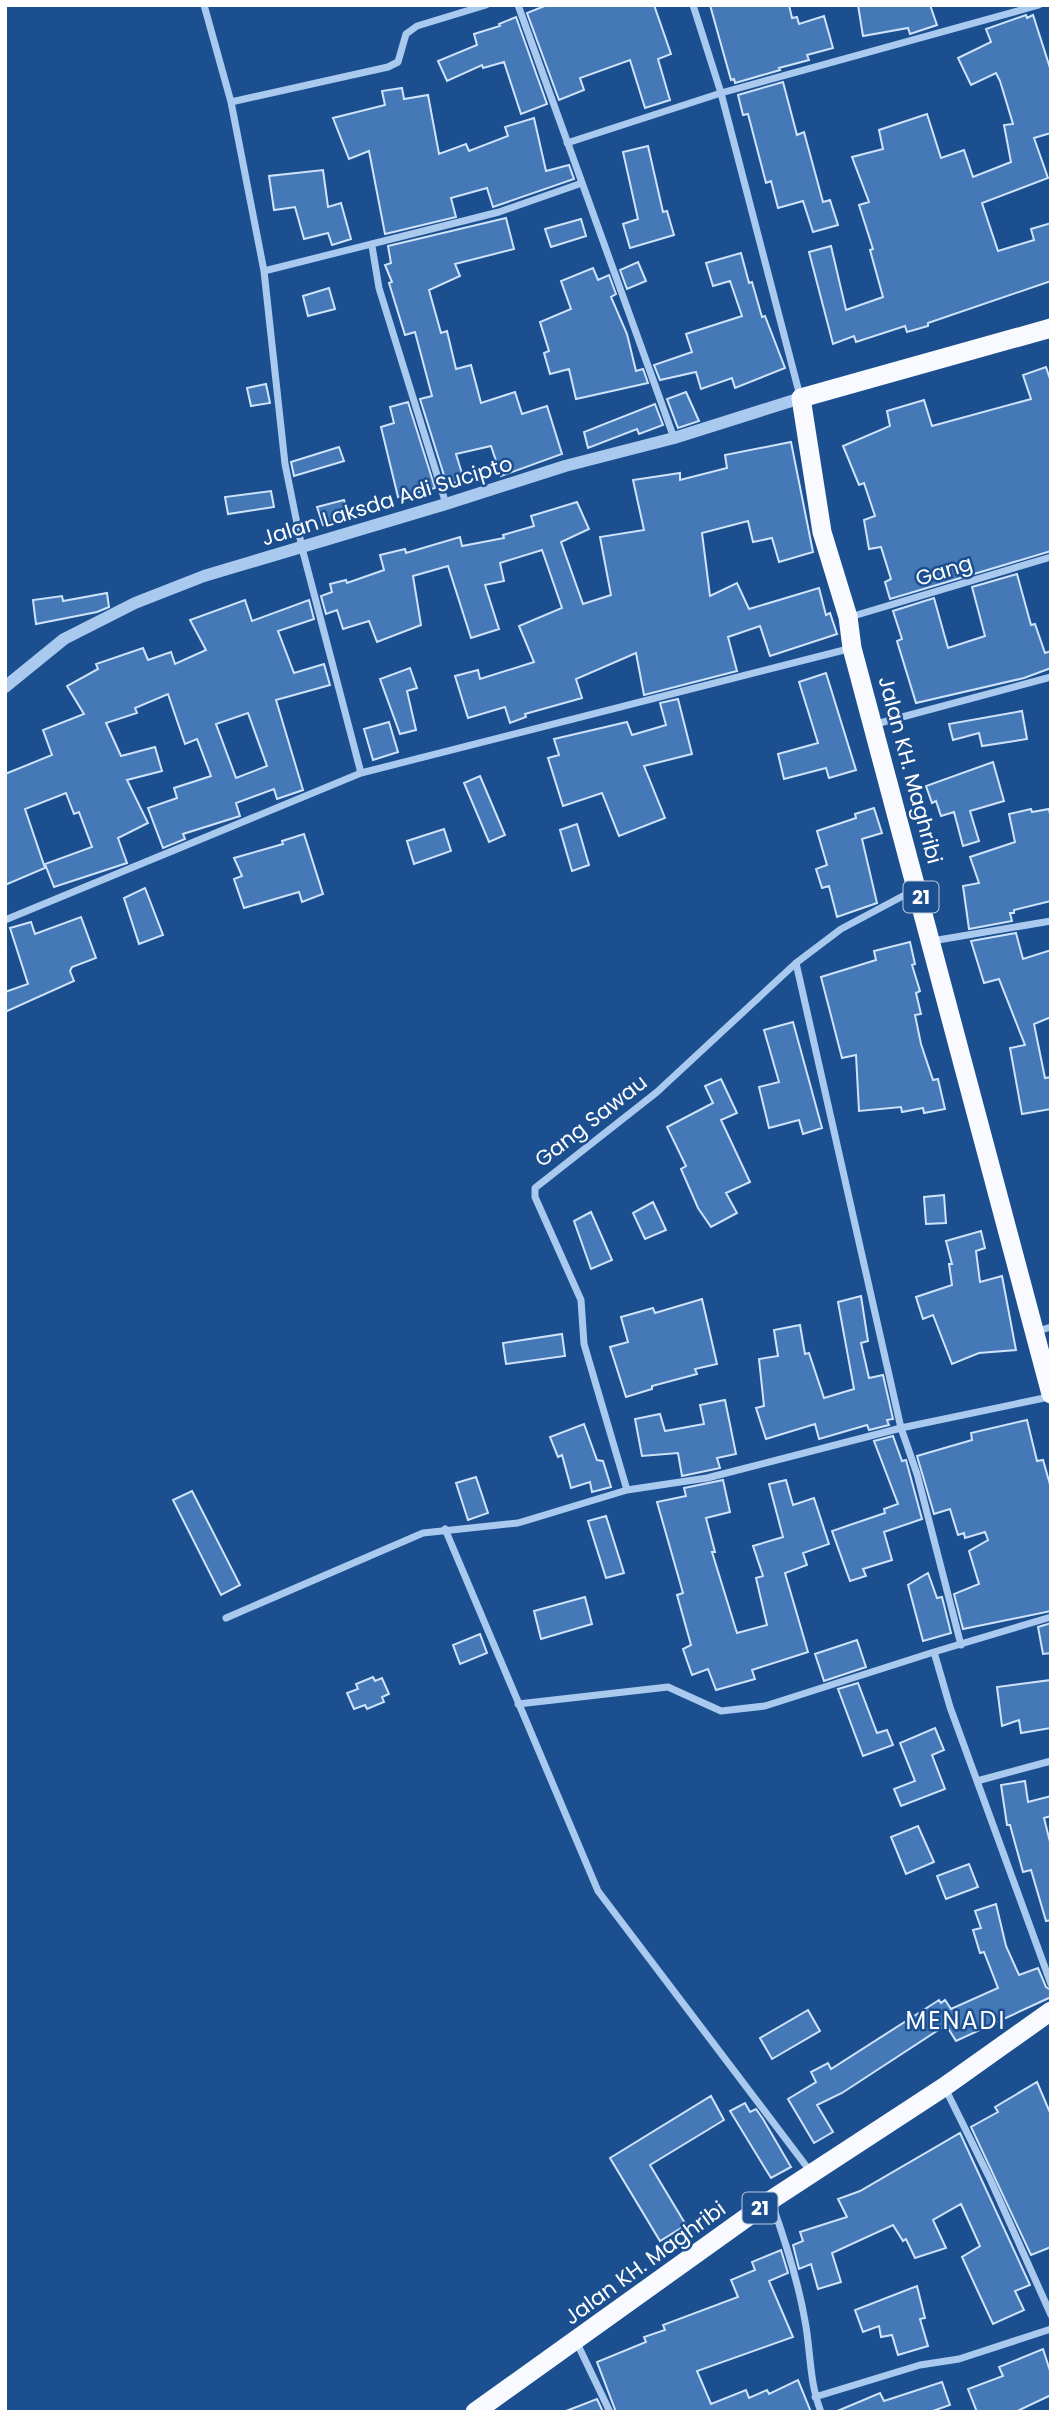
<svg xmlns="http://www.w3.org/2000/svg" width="1056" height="2417" viewBox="0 0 1056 2417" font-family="Poppins,sans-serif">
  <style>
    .building { fill: #4478b7; stroke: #cfe3fa; stroke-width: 2; fill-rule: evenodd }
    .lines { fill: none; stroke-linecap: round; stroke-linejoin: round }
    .minor { stroke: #a9c9ee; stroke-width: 7 }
    .tertiary { stroke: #a9c9ee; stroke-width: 12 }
    .trunk { stroke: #f8faff; stroke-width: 19 }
    .labels { text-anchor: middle; stroke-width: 5; stroke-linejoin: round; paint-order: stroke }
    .shield { fill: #1b4f8f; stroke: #bbcadd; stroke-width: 2 }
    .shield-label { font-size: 19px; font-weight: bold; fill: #fff }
    .street-label { font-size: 21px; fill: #fff; stroke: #1b4f8f }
    .quarter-label { font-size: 24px; letter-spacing: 2px; fill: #fff; stroke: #1b4f8f }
  </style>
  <rect width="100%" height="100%" fill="#1b4f8f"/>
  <path class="building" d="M547,5H654L671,54L658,59L670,100L645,108L630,60L580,78L584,90L559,100L527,13Z
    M710,5H789L792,18L797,17L799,24L824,16L833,48L807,55L809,60L779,68L780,70L735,83L734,79L731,80Z
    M858,5H930L937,25L910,34L908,28L863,36Z
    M1026,15L1027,18L1033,15L1051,71V133L1034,138L1048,178L982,203L998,251L1034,240L1031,229L1051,223V281L928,323V326L907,332L905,326L856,342L854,336L833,344L809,252L831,246L846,310L883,297L870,250L873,249L859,205L869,202L852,157L883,149L879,130L927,114L941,158L964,150L973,177L1011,162L1004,125L1013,124L1000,81L996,73L971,85L958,58L991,42L986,29Z
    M516,17L547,104L521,114L504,62L483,68L482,65L447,81L438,61L477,45L474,34L500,26L499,24Z
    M783,82L797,135L804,132L823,202L830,200L838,225L813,232L803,201L778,208L771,181L766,183L748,114L743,115L738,95Z
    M402,88L404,99L428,95L439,154L466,144L469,151L508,136L505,127L534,118L546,171L569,165L574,179L493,207L487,188L451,198L456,217L385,234L369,151L349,159L333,118L385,105L382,91Z
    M648,146L663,212L667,211L674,235L630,248L623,224L638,219L623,152Z
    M323,170L328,207L341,203L351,239L332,245L328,233L304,239L295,207L274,210L269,176Z
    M506,218L514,249L455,264L460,276L429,290L441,333L447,331L456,369L471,365L481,403L515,392L522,414L547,406L562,454L501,476L491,446L456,454L464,480L447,485L420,399L432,396L415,332L405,335L389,283L392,282L385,265L391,263L388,246Z
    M581,219L586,236L551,247L545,229Z
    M741,253L749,283L752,282L762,317L765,316L785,368L735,388L732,378L701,389L696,372L660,380L654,365L692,352L686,334L742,316L730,281L713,286L706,263Z
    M638,262L646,281L627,289L620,270Z
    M593,268L598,280L609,275L616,294L611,297L627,334L636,371L643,369L648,383L576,399L569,369L550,374L544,353L549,351L540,322L571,309L561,281Z
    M329,288L335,309L308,316L303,296Z
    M1046,367L1051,382V551L890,599L885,582L891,579L881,547L869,549L864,520L875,516L864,483L859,485L843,446L890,426L887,411L924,400L932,426L1031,399L1023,375Z
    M266,384L270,403L251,406L247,388Z
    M686,392L699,421L678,428L667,399Z
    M408,402L435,488L398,497L381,427L394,423L390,407Z
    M655,404L663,425L639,434L637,429L588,448L584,432Z
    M791,442L813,552L779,562L772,538L753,542L748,521L702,533L710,596L737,583L749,609L819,588L826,615L830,613L837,634L770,656L760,626L728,637L737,671L644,695L636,653L576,679L582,698L525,714L526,717L510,723L505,707L468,718L455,676L478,670L480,679L534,662L519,626L562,608L542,550L500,563L504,581L485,585L499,629L471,638L448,566L413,576L421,625L377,642L369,621L343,629L337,610L326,614L321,596L332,592L330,584L346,580L347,583L384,570L380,555L405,549L406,553L460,537L462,546L504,538L503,535L534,526L531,516L577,502L589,529L561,542L583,604L611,595L600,537L644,530L633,480L680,473V480L727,468L725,455Z
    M339,447L344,461L294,476L291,462Z
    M271,491L274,507L228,514L225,497Z
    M344,500L349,517L323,525L317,507Z
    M1017,574L1031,625L1035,624L1045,653L1051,651V668L1024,678L916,703L897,641L902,639L893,611L934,598L948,648L985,636L972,587Z
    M107,593L109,607L97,612L36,624L33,600L62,596L63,601Z
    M245,600L252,621L309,600L314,619L278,631L294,673L324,664L330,685L276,700L303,790L277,799L274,789L236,803L240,816L183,834L185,839L163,848L148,808L177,798L174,788L211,776L197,739L185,744L168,694L135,708L137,713L106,723L121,756L155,747L162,771L127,780L148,823L118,838L127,863L54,887L45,864L92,847L79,812L74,814L66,793L25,809L45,868L5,885V774L52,755L43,730L84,714L67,686L98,669L96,664L143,648L148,660L171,652L175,664L206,650L190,620ZM248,713L267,766L236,778L216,724Z
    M410,668L417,688L407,691L416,730L400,734L380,679Z
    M826,673L856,770L829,778L826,768L784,779L778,754L818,743L799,682Z
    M678,699L692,754L644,766L665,818L619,836L602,793L563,806L548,758L559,755L554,739L627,722L632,735L666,725L660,703Z
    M1022,711L1027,739L982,746L979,733L953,740L949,724Z
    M389,722L398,752L373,760L364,729Z
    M993,762L1004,801L970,811L979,841L963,846L954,812L941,816L936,801L932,803L926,786Z
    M480,776L505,835L489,842L464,783Z
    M874,808L882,833L862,839L877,903L837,917L829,886L822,888L816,869L827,865L817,831L856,818L855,814Z
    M1031,809L1032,812L1049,809L1051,819V901L1014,910V913H1010L1012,921L969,929L963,886L979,883L970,857L1015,842L1009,814Z
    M577,824L589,865L572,871L560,830Z
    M444,829L451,851L414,864L407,841Z
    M304,834L323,894L302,902L299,892L244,908L234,879L242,876L234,858L283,844L282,841Z
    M145,888L163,935L139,944L124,898Z
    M81,917L96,958L72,967L70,971L74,981L5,1012V992L28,984L10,928L31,922L35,934Z
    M1016,933L1023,959L1051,950V1017L1034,1024L1045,1078L1051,1077V1109L1022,1114L1010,1048L1025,1045L999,979L984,983L971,941Z
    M910,942L915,964L912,965L920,991L916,993L921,1014L915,1015L921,1044L933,1080L938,1079L945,1109L924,1113L923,1108L902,1112L901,1107L859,1111L856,1055L842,1058L821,977L876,960L874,951Z
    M793,1022L822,1128L803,1134L799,1120L769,1128L759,1087L779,1082L764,1030Z
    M721,1079L737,1113L721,1120L750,1182L726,1193L737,1213L711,1227L698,1208L681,1169L686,1166L667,1127L713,1103L705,1086Z
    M944,1195L946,1223L926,1224L924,1197Z
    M653,1202L666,1230L645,1239L633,1213Z
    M591,1212L612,1260L591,1269L574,1221Z
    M981,1231L985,1248L976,1251L980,1282L1002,1276L1016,1350L979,1353L952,1364L933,1315L923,1319L916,1297L952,1285L949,1264H952L946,1241Z
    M861,1296L868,1341L861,1343L869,1378L883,1375L893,1419L887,1420L889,1425L869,1430L867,1425L819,1439L815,1424L766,1439L756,1408L764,1406L759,1359L778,1356L774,1330L800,1325L805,1354L809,1353L824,1398L854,1389L838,1302Z
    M702,1299L717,1364L695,1369L697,1374L652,1386V1389L626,1397L610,1347L628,1342L621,1317L653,1308L655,1313Z
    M562,1334L565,1356L506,1364L503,1343Z
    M725,1400L736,1454L717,1458L720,1468L682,1476L678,1453L642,1456L635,1419L660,1414L665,1431L704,1424L700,1405Z
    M1027,1420L1037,1461L1043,1460L1051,1488V1611L963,1629L954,1594L979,1584L969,1551L988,1540L985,1532L965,1538L964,1533L958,1535L950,1509L934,1514L917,1456L972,1440L971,1433Z
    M584,1424L597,1460L603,1461L611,1487L592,1492L590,1482L571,1488L562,1455L558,1457L550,1437Z
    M893,1436L902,1461L906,1460L922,1519L884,1532L892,1560L863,1569L866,1576L850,1581L832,1531L885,1513L884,1509L898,1504L874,1441Z
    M476,1477L488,1513L468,1520L456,1483Z
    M723,1480L730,1512L706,1518L715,1552H712L737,1633L767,1625L756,1578L763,1576L753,1546L783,1537L769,1484L786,1480L793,1505L814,1498L829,1544L803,1553L807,1565L785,1573L808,1652L752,1670L755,1679L716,1690L708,1669L692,1675L683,1649L691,1645L677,1595L683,1593L657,1502L686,1496L684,1488Z
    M192,1491L240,1585L221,1595L173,1500Z
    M606,1516L624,1573L606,1578L588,1521Z
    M928,1573L937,1598L942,1597L951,1633L923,1641L908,1585Z
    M585,1597L592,1624L541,1639L534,1611Z
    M1051,1623V1653L1043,1654L1038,1627Z
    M480,1634L487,1653L460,1664L453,1645Z
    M857,1640L866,1667L824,1681L815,1654Z
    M373,1677L375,1681L382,1678L389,1694L382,1697L384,1702L367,1709L365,1705L354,1709L347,1693L358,1689L356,1684Z
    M1051,1680V1728L1021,1733L1019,1720L1002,1726L997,1687Z
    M858,1683L877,1733L887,1730L893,1745L863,1756L838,1689Z
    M935,1728L944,1750L932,1755L945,1789L901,1806L894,1789L915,1781L900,1743Z
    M1025,1781L1028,1802L1051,1796V1816L1044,1818L1051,1846V1920L1046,1921L1031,1870L1023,1872L1010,1825H1007L1001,1785Z
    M918,1826L934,1862L906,1874L891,1837Z
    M969,1864L978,1887L946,1899L937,1876Z
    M996,1904L1006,1946L1019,1975L1038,1968L1046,1987L1051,1990V1997L956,2041L946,2025L842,2093L817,2105L833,2132L814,2143L788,2099L816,2082L811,2072L828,2063L831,2069L939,2000L941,2003L945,2000L951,2009L998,1988L984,1952L980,1953L973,1930L981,1928L975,1911Z
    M808,2010L820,2031L772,2059L760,2038Z
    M1037,2082L1051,2115V2247L1031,2255L971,2127L998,2112L995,2107Z
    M711,2096L724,2120L650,2165L686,2225L660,2241L610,2158Z
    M745,2103L750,2112L756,2109L763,2119L791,2167L771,2178L730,2111Z
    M960,2133L1030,2285L1015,2291L1024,2310L993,2324L962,2257L980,2246L961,2204L933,2220L946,2248L915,2258L906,2239L903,2241L893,2225L832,2253L841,2282L818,2289L811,2264L799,2269L793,2245L803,2241L800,2232L847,2217L838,2199L860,2191Z
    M781,2250L788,2273L769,2281L793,2337L697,2371L711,2404L746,2390L749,2398L767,2390L769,2394L798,2380L811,2412H616L597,2362L646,2342L644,2337L665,2330L663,2325L738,2297L731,2280L755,2270L752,2262Z
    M917,2286L925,2318L920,2319L928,2346L898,2355L892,2335L881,2337L879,2326L863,2332L855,2310Z
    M1043,2349L1051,2374V2395L1015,2412H977L968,2389L1003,2376L999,2367Z
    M942,2382L950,2405L930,2412H835L880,2393L884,2401Z
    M597,2399L603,2412H566V2411Z"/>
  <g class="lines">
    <path class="minor" d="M204,5L231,102
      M486,5L417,26L406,34L398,62L388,67L231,102L264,271L285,464L302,548L361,773L852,648
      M518,5L674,438
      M693,5L721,93L800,396
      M567,143L721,93L1039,5
      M372,246L379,288L446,504
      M264,271L499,212L582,183
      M850,617L1051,557
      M876,724L1051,677
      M5,920L361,773
      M932,941L1051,921
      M796,963L901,1428L917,1474L961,1645
      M1038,1331L1051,1327
      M627,1490L584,1344L581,1300L535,1197V1188L657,1092L796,963L841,929L916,889
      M445,1529L598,1891L810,2171
      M1051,1617L934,1652L950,1707L1051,1984
      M226,1618L423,1533L518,1523L627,1490L707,1478L901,1428L1049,1397
      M518,1704L668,1687L721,1711L765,1706L934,1652
      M977,1781L1051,1761
      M945,2088L991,2181L1051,2315
      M771,2201C785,2240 798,2280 805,2321C811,2352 809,2382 821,2412
      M576,2341L610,2412
      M815,2397L920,2365L959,2359L1051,2329"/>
    <path class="tertiary" d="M5,687L64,639L135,603L204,576L446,504L565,466L674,438L801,398"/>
    <path class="trunk" d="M1051,328L801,398L822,532L848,617L852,648L1051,1394
      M475,2412L771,2200L944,2087L1051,2011"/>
  </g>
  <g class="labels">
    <g class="shield">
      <rect x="903.5" y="881.5" width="35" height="31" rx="5"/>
      <rect x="742.5" y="2192.5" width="35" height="31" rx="5"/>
    </g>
    <g class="shield-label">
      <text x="921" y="904">21</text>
      <text x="760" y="2215">21</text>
    </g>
    <g class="street-label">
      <text transform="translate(387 501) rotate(-17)" y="7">Jalan Laksda Adi Sucipto</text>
      <text transform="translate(944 571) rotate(-17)" y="7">Gang</text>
      <text transform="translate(910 770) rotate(75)" y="7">Jalan KH. Maghribi</text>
      <text transform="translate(591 1121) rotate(-38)" y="7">Gang Sawau</text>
      <text transform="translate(645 2263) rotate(-36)" y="7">Jalan KH. Maghribi</text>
    </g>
    <g class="quarter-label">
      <text x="956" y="2029">MENADI</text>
    </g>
  </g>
  <rect width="1056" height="2417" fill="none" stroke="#ffffff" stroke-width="14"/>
</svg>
